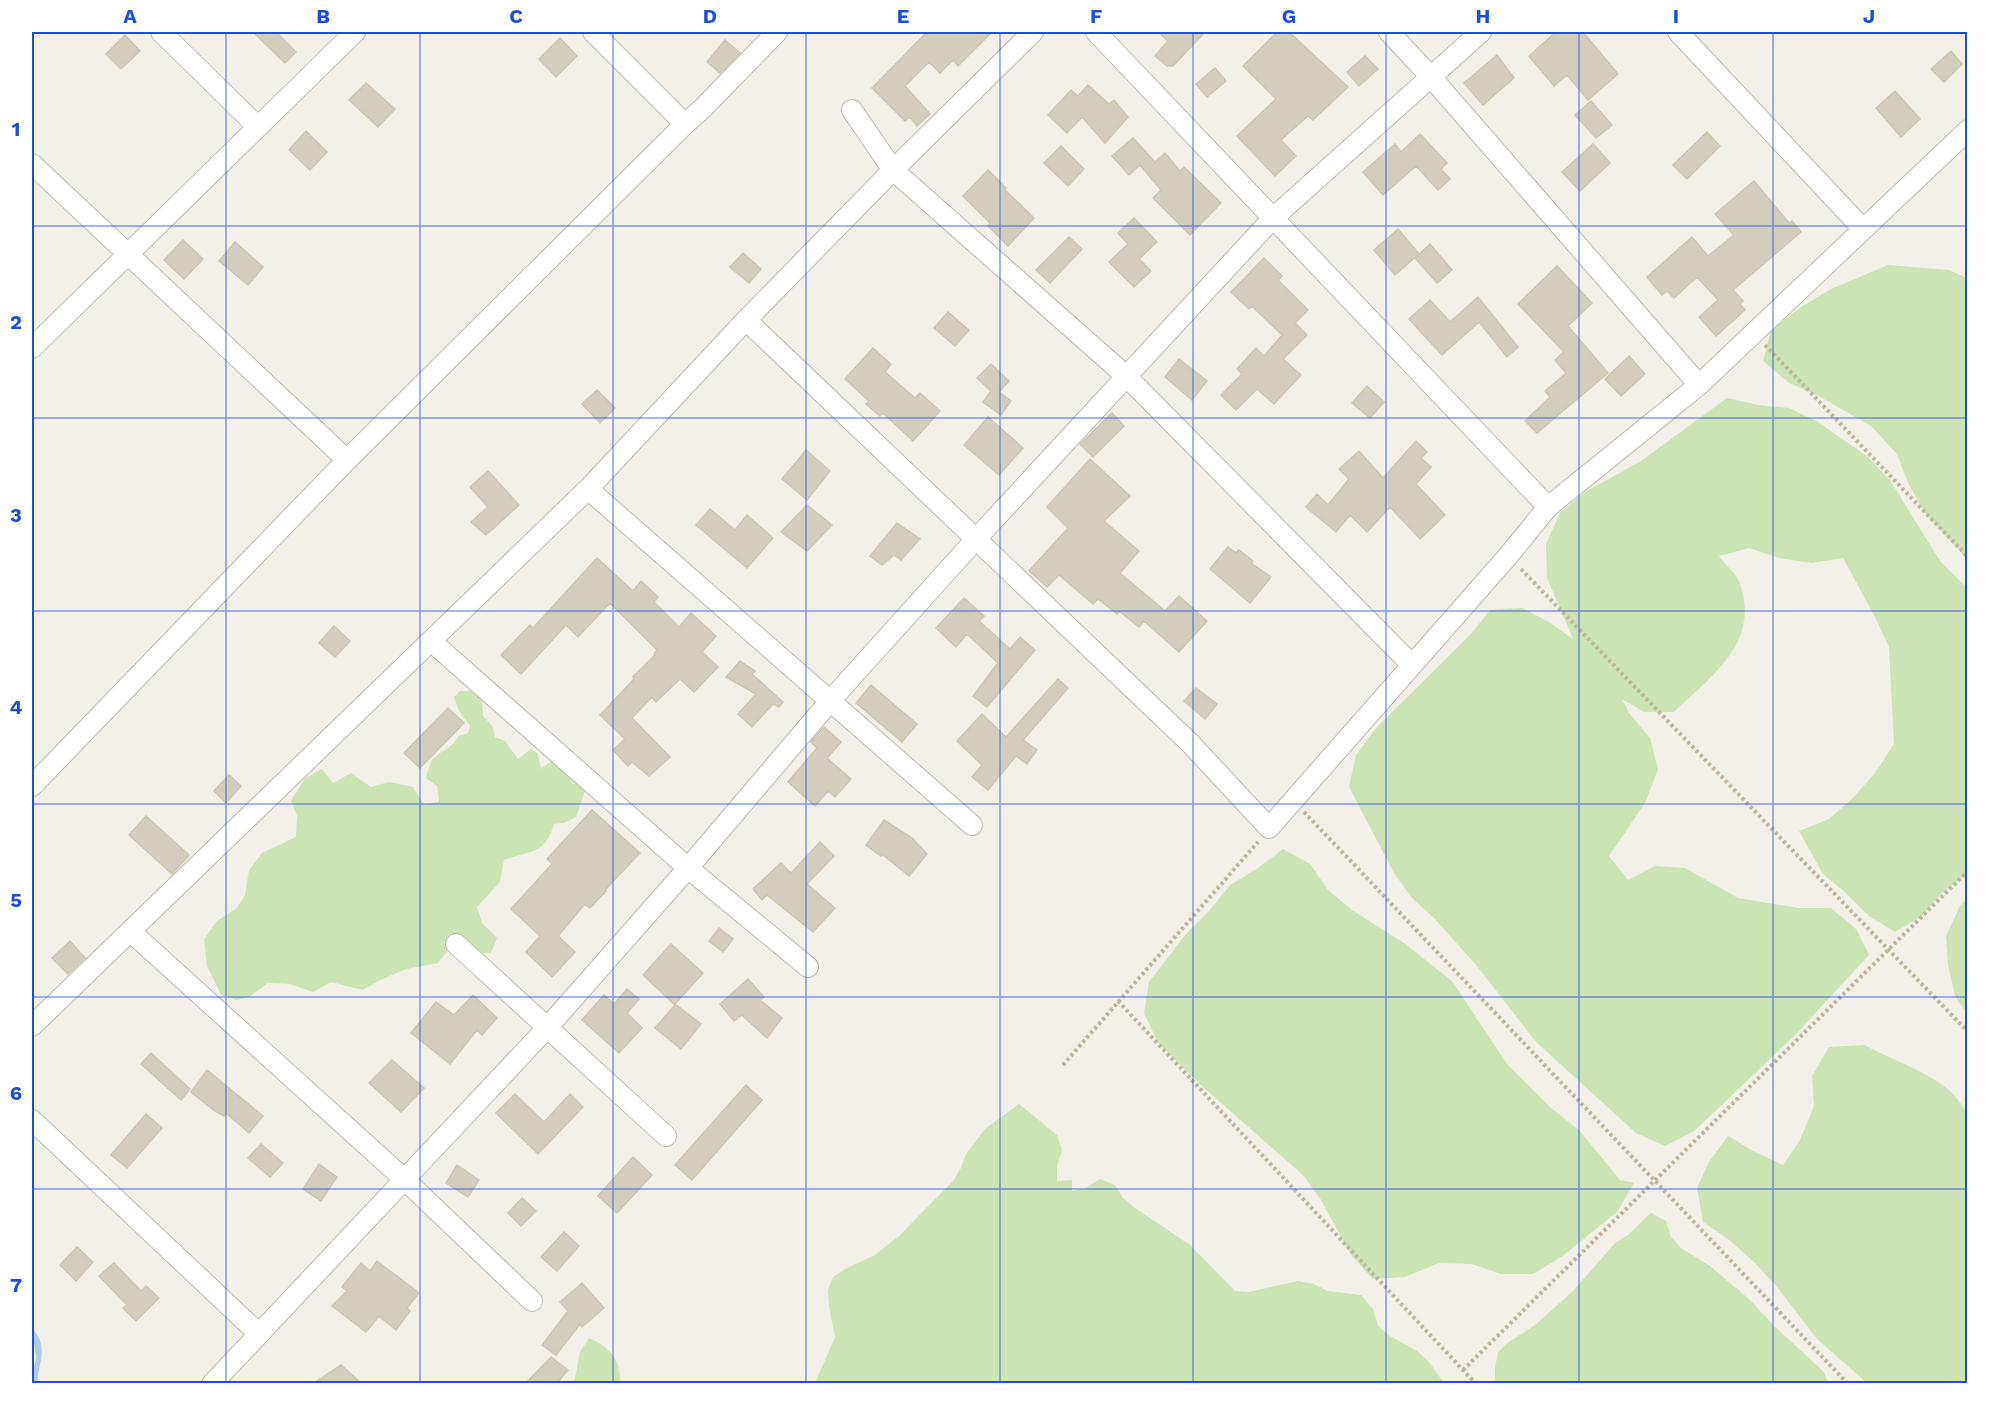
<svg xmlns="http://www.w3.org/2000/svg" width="1999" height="1415" viewBox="0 0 1999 1415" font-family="'Work Sans',sans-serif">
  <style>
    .green { fill: #cbe3b5 }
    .water { fill: #abcbea }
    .building { fill: #d3cdbf; stroke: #cdc5b3; stroke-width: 1.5 }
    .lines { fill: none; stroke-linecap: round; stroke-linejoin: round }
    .minor-casing { stroke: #bdb9ac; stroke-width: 22 }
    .path { stroke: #beb59f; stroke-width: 4; stroke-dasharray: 3 3; stroke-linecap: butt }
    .minor { stroke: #fff; stroke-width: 20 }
    .grid { fill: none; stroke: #1d4ed8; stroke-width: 1.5; stroke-opacity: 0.55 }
    .neatline { fill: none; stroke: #1d4ed8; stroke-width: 2 }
    .grid-label { font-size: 20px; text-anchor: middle; font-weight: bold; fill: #1d4ed8 }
  </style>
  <rect width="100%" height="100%" fill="#f3f0e9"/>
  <path class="green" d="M1888,265L1949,270L1967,278V559L1924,512L1908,483L1897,454L1871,426L1817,395L1789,383L1763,361L1771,330L1801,307L1831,289Z
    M1727,398L1758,405L1789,408L1818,422L1868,457L1890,480L1940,561L1967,588V874L1941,894L1922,916L1895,932L1869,916L1847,894L1823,874L1799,831L1829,819L1853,798L1875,773L1894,744L1889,647L1875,617L1843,558L1812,563L1779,558L1749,548L1719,556C1724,564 1735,572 1739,581C1762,642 1712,675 1674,712H1644L1622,699L1629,713L1650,738L1658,769L1645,803L1609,856L1628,880L1655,866L1685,868L1738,898L1799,908H1831L1856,929L1869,955L1796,1034L1722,1105L1694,1131L1665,1146L1636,1133L1536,1042L1477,966L1435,919L1412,898L1394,873L1349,787L1356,755L1376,728L1471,634L1490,610L1522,608L1549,622L1573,639L1547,578L1546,544L1560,513L1585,492L1641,461Z
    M460,691H471L482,701L483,716L493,727L495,737L505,741L518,759L531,749L538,754L541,769L553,760L568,771L572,784H583L585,791L576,817L564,823L554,824C545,855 531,850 504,860L500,882L477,907L482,923L497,938L491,953H475L454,943L438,963L406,969L378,981L363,990L331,982L313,992L290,984L268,983L249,997L236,1000L221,995L207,966L204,939L217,921L237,908L245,895L249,870L262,853L296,837L297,816L291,801L305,778L322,769L333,783L351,773L371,787L389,782L413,787L424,804L439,802L437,786L426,778C428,772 429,764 433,759C441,750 453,748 458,736L468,733L470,726L459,711L454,697Z
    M1283,849L1310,864L1328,890L1352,910L1404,943L1452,981L1507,1064L1551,1108L1579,1130L1620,1180L1634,1183L1617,1212L1564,1255L1533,1274H1501L1472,1264L1439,1263L1405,1277L1373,1279L1351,1255L1321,1200L1303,1175L1204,1088L1158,1043L1144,1013L1149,982L1186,934L1209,911L1230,885L1258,868Z
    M1967,898V1014L1955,996L1948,965L1946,936L1960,906Z
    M1864,1045C1891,1059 1921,1069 1945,1087C1954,1093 1961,1104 1967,1112V1383H1867L1817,1339L1777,1287L1755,1263L1728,1239L1703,1222L1697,1188L1709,1162L1728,1136L1755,1152L1783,1165L1800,1140L1814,1106L1812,1076L1829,1047Z
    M1019,1104L1057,1135L1062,1150L1057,1166V1181L1072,1180V1191L1086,1188L1100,1179L1115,1185L1123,1198L1135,1208L1190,1245L1235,1291L1249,1292L1298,1281L1314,1284L1328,1291L1361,1295L1373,1309L1378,1326L1390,1336L1417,1351L1429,1362L1444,1383H815L835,1337L829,1307L828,1290L833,1277L847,1268L875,1255L899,1236L953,1181L961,1168L966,1154L985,1129Z
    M1651,1213L1666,1221L1671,1237L1681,1248L1710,1266L1750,1300L1773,1325L1824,1372L1828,1383H1495V1368L1498,1352L1509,1342L1535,1325L1573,1291L1615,1243L1628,1235Z
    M589,1338C610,1347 621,1360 620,1383H574L580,1352Z"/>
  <path class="water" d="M32,1327C49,1349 39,1360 37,1383H32C31,1375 35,1366 36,1358C36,1347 31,1339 32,1327Z"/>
  <path class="building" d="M253,32H276L296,52L285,63Z
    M927,32H992L958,66L953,60L940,73L929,62L905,86L930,114L917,126L910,117L905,121L872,88Z
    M1158,32H1205L1173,66H1167L1155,56L1168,41Z
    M1277,32H1289L1348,87L1313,120L1308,116L1281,140L1296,156L1275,176L1237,136L1276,99L1243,66Z
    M1556,32H1583L1618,74L1588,100L1567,75L1554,86L1529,56Z
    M125,35L140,51L121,69L106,54Z
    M560,38L577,56L556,77L539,59Z
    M725,40L740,53L720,73L707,62Z
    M1951,51L1962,64L1944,82L1931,69Z
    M1497,55L1514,78L1483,105L1464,83Z
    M1365,56L1378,69L1359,86L1347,72Z
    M1215,68L1226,81L1207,97L1196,84Z
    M366,83L395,109L378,127L349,100Z
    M1088,85L1109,104L1114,100L1128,117L1105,143L1082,117L1067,133L1048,115L1071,90L1078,96Z
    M1895,91L1920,119L1901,137L1876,108Z
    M1591,101L1612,125L1596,138L1575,115Z
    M306,131L327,152L310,170L289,150Z
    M1707,132L1720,146L1687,179L1673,165Z
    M1420,134L1447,163L1441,169L1450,179L1438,190L1416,166L1383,195L1363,172L1395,144L1401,152Z
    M1133,138L1155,162L1165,153L1180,171L1184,167L1221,203L1190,235L1153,198L1161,190L1140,165L1129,175L1112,156Z
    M1593,144L1610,163L1580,191L1562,172Z
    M1061,146L1084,169L1068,186L1044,163Z
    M988,170L1006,188L1005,190L1034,218L1008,246L988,226L990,223L963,196Z
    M1754,181L1789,223L1792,221L1801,232L1733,290L1743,301L1740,304L1745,310L1716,336L1699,317L1718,300L1697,277L1674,298L1667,291L1662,295L1647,277L1692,237L1708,256L1734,235L1715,214Z
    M1134,218L1157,242L1139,259L1151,271L1134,287L1109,262L1128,244L1118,233Z
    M1398,229L1419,254L1395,275L1374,250Z
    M1069,237L1082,249L1050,283L1036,270Z
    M183,240L203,259L184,279L164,260Z
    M235,242L263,267L248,285L219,261Z
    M1430,244L1452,270L1437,283L1415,258Z
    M743,253L761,269L749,283L730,267Z
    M1264,258L1282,276L1278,280L1308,310L1295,323L1307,335L1283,359L1301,375L1274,404L1257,389L1236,410L1221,395L1242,374L1237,369L1256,348L1264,356L1282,335L1252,306L1249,309L1231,292Z
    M1557,266L1592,303L1568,326L1608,373L1537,433L1525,421L1550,397L1545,391L1566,373L1555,360L1564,352L1518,304Z
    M1478,297L1518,347L1507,357L1479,322L1442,355L1409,319L1430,300L1450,322Z
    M948,312L969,330L955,346L934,328Z
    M873,348L891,364L885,372L915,398L920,393L940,411L913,441L883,413L880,416L866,404L869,401L845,379Z
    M1629,356L1645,374L1621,396L1605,379Z
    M1179,359L1207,381L1192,400L1165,377Z
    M991,364L1009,381L999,392L1011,401L1001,415L983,402L991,391L977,378Z
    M1367,386L1384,402L1370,418L1352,403Z
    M597,390L615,408L600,423L582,404Z
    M1112,413L1124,426L1093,457L1080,444Z
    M988,417L1023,448L999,475L964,445Z
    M1416,441L1427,452L1421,458L1431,467L1416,484L1445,515L1420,539L1390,507L1367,532L1350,515L1336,532L1306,507L1317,494L1328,505L1349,479L1339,469L1359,451L1383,478Z
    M806,450L830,471L807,500L782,479Z
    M1090,459L1130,496L1104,521L1139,551L1120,573L1165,611L1179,596L1207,621L1179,652L1144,621L1139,627L1119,611L1117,614L1098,599L1093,604L1059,575L1047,587L1029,571L1068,528L1047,507Z
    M488,471L519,505L486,535L471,522L488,507L470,487Z
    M807,505L832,525L807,551L781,532Z
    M710,509L735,530L747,515L773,538L747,568L696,525Z
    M897,523L920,539L901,560L894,555L882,565L870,556Z
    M1228,547L1236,553L1239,550L1253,561L1251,563L1271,577L1250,603L1210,569Z
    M597,558L633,591L641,581L658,597L654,602L679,627L691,613L716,636L702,652L718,667L694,692L680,679L656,702L652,697L632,718L670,757L649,776L632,762L628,766L613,750L625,739L600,715L634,679L633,677L655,655L654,654L657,650L610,603L578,637L566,625L521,674L501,655L530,625L533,628Z
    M964,598L984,616L979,621L1010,649L1020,637L1035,650L987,707L973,696L998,663L967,634L956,647L936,628Z
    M334,626L350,641L335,657L319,643Z
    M740,661L755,671L752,674L783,702L779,707L773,704L752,727L738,714L756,694L726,677Z
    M1058,679L1068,688L1023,740L1037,750L1027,764L1016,756L988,790L972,777L982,765L957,741L982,714L1006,737Z
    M871,685L917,724L902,742L856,703Z
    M1196,688L1217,704L1205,719L1184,701Z
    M448,708L464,723L420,768L404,753Z
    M824,727L841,742L827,758L851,779L835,797L828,791L815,806L788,782L817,748L811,742Z
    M229,775L241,786L226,803L214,791Z
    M592,810L640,853L605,890L606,891L590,908L585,904L558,936L575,952L552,977L526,952L540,936L511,909L552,864L547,859Z
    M146,816L189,855L172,874L129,835Z
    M884,820L912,838L927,854L909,876L882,854L881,856L866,845Z
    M820,842L834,856L807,884L835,908L813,932L767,895L762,900L753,889L781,863L791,873Z
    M719,928L733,939L723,952L709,941Z
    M70,941L85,958L68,974L52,958Z
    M671,944L703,973L675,1004L701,1024L681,1049L655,1028L675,1005L643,975Z
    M748,979L764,997L760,1000L782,1018L767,1038L742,1015L734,1021L720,1004Z
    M627,989L639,999L627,1013L642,1028L619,1053L582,1020L604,995L614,1004Z
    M473,995L497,1018L482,1035L477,1030L450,1064L411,1033L436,1002L454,1015Z
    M151,1053L190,1089L181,1100L141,1064Z
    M392,1060L424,1088L401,1112L369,1083Z
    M207,1070L263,1116L249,1133L226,1113L224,1116L215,1111L191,1092Z
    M746,1085L762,1100L692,1180L675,1165Z
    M515,1094L544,1122L570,1094L583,1107L538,1154L496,1113Z
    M146,1114L162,1128L127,1168L111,1155Z
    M261,1144L283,1163L270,1177L248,1158Z
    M633,1157L652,1175L617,1213L598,1196Z
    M319,1164L337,1177L321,1201L303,1189Z
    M457,1165L479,1180L468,1197L446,1183Z
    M522,1198L536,1211L521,1226L508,1213Z
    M564,1232L579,1246L557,1271L541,1257Z
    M77,1247L93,1262L76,1281L60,1265Z
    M377,1261L419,1293L407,1308L410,1311L396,1330L379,1316L366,1332L332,1306L347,1291L342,1287L361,1263L370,1271Z
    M114,1263L141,1291L146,1286L159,1298L136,1321L123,1308L127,1305L99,1276Z
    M582,1283L604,1308L582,1327L580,1324L556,1355L542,1345L568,1311L560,1302Z
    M551,1357L568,1370L557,1383H526Z
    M341,1365L361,1383H314Z"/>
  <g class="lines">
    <defs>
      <path id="minor" d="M161,32L257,126
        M593,32L685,124
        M1096,32L1548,507
        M1389,32L1431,77L1699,385
        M1678,32L1863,229
        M852,110L893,170L1126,376L1412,665
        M32,164L347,460
        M746,320L1190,743L1269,828L1508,556L1548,507L1699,385L1968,130
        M32,348L355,32
        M588,489L972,825
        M431,641L688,868L808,967
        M32,786L347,460L685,124L702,109L777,32
        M130,931L404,1179L532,1301
        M456,944L666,1136
        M32,1026L588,489L746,320L893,170L1033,32
        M32,1120L259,1334
        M212,1384L547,1028L688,868L830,701L976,539L1273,218L1481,32"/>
    </defs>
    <use href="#minor" class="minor-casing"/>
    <path class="path" d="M1765,345L1968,557
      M1521,569L1968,1032
      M1304,812L1848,1384
      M1118,1001L1476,1384
      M1063,1065L1258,842
      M1463,1370L1968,871"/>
    <use href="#minor" class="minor"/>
  </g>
  <path class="grid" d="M226,32V1384M420,32V1384M613,32V1384M806,32V1384M1000,32V1384M1193,32V1384M1386,32V1384M1579,32V1384M1773,32V1384M32,226H1968M32,418H1968M32,611H1968M32,804H1968M32,997H1968M32,1189H1968"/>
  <rect width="1999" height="1415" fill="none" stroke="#ffffff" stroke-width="66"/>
  <rect x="33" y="33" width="1933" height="1349" class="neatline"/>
  <g class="grid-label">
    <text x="130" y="23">A</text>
    <text x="323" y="23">B</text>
    <text x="516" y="23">C</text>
    <text x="710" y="23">D</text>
    <text x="903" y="23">E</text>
    <text x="1096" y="23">F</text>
    <text x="1289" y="23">G</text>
    <text x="1483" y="23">H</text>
    <text x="1676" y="23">I</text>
    <text x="1869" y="23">J</text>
    <text x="16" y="136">1</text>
    <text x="16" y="329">2</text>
    <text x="16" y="522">3</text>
    <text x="16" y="714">4</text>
    <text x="16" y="907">5</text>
    <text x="16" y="1100">6</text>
    <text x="16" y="1292">7</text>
  </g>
</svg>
